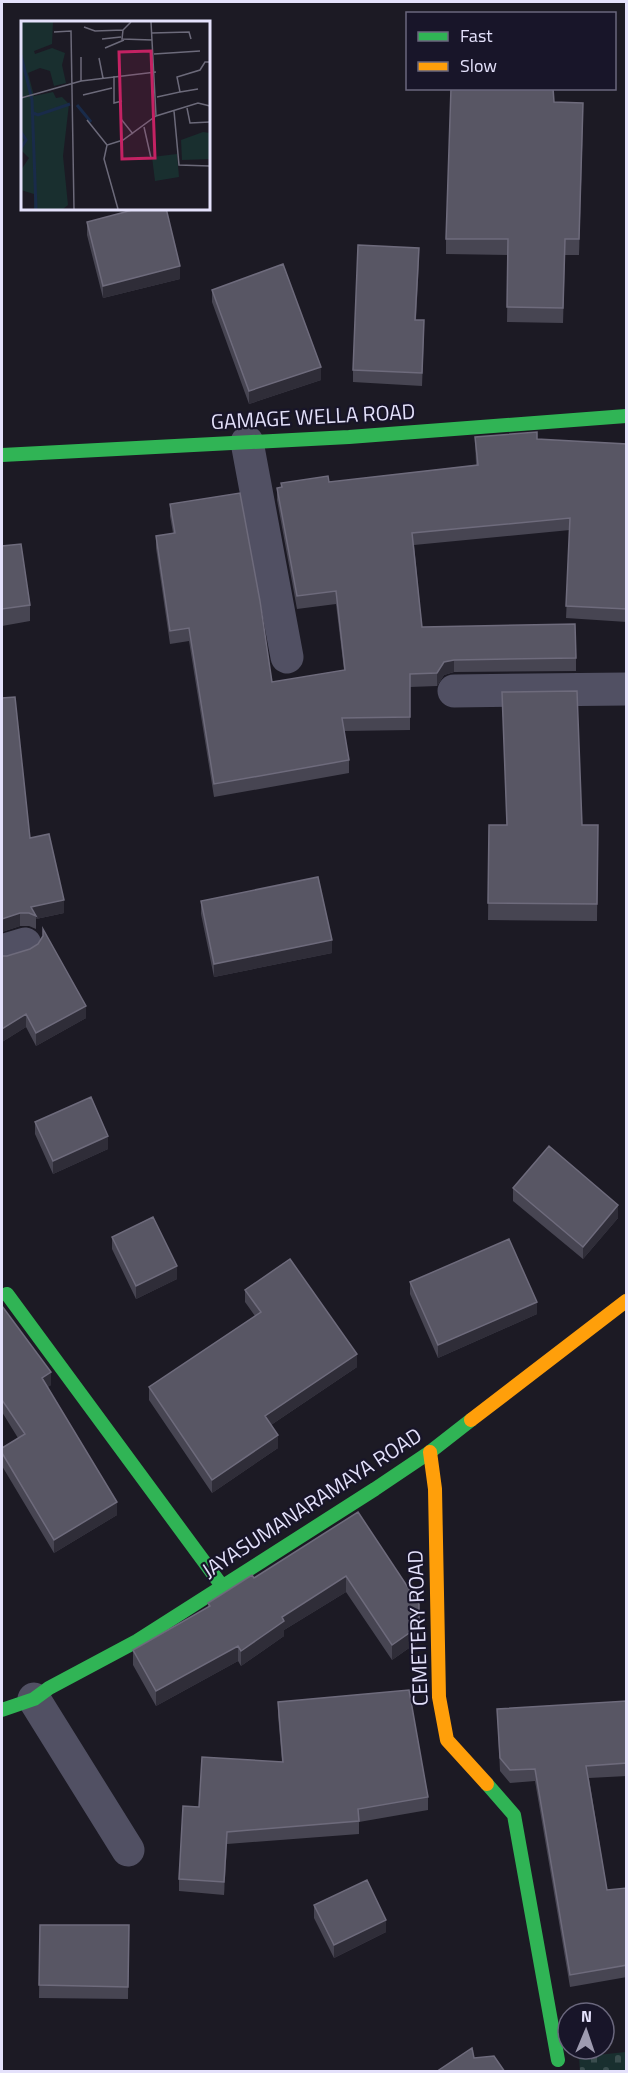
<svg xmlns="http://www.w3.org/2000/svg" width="628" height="2073" viewBox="0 0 628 2073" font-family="'Titillium Web',sans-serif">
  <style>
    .cemetery { fill: url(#cemetery-stones) }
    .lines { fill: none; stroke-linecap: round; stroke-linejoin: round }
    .street { stroke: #515063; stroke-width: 33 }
    .fast { stroke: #30b455; stroke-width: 14 }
    .slow { stroke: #ff9f0a; stroke-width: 14 }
    .wall { fill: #474552 }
    .shaded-wall { fill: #2f2d38 }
    .building { fill: #585664; stroke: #6e6b7c; stroke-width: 1.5 }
    .labels { text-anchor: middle; stroke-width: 4.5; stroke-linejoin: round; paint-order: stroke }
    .street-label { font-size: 21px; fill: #e4e1fb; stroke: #181529 }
    .inset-river { fill: none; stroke: #192b4a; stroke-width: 3 }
    .inset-road { fill: none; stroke: #6c6a7a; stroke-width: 1.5 }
    .view { fill: #c42263; fill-opacity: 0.15; stroke: #c42263; stroke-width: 3 }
    .inset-edge { fill: none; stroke: #e4e1fb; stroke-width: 3 }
  </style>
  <defs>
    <pattern id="cemetery-stones" width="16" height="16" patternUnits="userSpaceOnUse" patternTransform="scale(1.5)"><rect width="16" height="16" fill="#192f2f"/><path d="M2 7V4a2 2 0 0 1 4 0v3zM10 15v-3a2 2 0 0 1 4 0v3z" fill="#3a4d4e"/></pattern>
  </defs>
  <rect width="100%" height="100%" fill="#1c1a24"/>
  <path class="cemetery" d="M626,2052V2071H580L579,2057Z"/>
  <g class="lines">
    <path class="street" d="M247,442L287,657
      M454,691L626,689
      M2,951L25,944
      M34,1699L128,1850"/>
    <path class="fast" d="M2,455L349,437L626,416
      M7,1294L222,1586
      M2,1710L34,1699L49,1688L137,1641L375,1489L430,1452L471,1420
      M487,1784L514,1815L558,2060"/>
    <path class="slow" d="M471,1420L626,1301
      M430,1452L435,1489L439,1697L447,1740L487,1784"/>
  </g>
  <path class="wall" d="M554,102L583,119L579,255H565L563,323L507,322L508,255L446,254V239Z
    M87,222L180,279L103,298L87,235Z
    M419,261L416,320L424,333L422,386L353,382V370Z
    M212,290L321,380L249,404L212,302Z
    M475,437L627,444V622L566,618L570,530L414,545L422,627L576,658V671L454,672L444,675L437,686L410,687V730L344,731L349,760V773L214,797L189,641L170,644L156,548V536L173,533L170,516V504L272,682L344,670L336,604L297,609L277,500V488L281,487V483L329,482L476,465Z
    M2,502V546L30,605V621L2,626Z
    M502,692L582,825H598L597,921L488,920L489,825H507Z
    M2,698L30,838L64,913L36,919V929L29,926H20L2,932Z
    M201,901L332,953L214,977L201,914Z
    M2,956L86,1018L36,1046L26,1027L2,1042Z
    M35,1122L108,1149L53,1174L35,1134Z
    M513,1188L618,1218L583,1259L513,1201Z
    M112,1237L177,1279L136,1299L112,1249Z
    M410,1282L537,1314L438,1358L410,1294Z
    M245,1290L357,1367L271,1425L278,1448L212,1493L149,1400V1387L255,1316L245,1302Z
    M2,1306L51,1385L47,1387L117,1515L54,1553L2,1466V1448L18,1438L2,1412Z
    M358,1512L419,1641L392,1660L346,1592L284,1630V1636L241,1666L238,1661L156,1706L133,1665V1650L208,1608V1603L254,1578Z
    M627,1701V1776L589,1778L607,1890L627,1888V1977L570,1987L535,1781L510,1783L500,1771L497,1709Z
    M278,1702L428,1797V1810L359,1822V1834L227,1844L224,1895L179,1891V1879L199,1807L282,1762L278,1715Z
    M314,1905L386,1932L334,1958L314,1918Z
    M40,1925H129L128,1999L39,1998Z"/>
  <path class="shaded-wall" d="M583,103V119L579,255V239Z
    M180,266V279L103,298V286Z
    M321,367V380L249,404V391Z
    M454,660V672L444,675L437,686V673L444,662Z
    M64,900V913L36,919V916L31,907Z
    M20,913V926L2,932V919Z
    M332,940V953L214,977V964Z
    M86,1006V1018L36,1046V1033Z
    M26,1014V1027L2,1042V1029Z
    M108,1136V1149L53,1174V1161Z
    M618,1205V1218L583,1259V1247Z
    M177,1266V1279L136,1299V1286Z
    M537,1302V1314L438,1358V1345Z
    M357,1354V1367L265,1429V1416Z
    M51,1372V1385L42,1391V1378Z
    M278,1435V1448L212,1493V1480Z
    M117,1502V1515L54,1553V1540Z
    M346,1576V1592L284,1630V1636L241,1666V1651L282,1617Z
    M419,1626V1641L392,1660V1645Z
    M238,1646V1661L156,1706V1691Z
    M3,1787V1802L2,1803V1788Z
    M227,1832V1844L224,1895V1882Z
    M386,1920V1932L334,1958V1945Z"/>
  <path class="building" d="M451,88H553L554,102L583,103L579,239H565L563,308L507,307L508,239H446Z
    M140,208H166L180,266L103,286L87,222Z
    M358,245L419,248L415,320H424L422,373L353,370Z
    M283,264L321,367L249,391L212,290Z
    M537,432V439L627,444V609L566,606L570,518L412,533L422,627L575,624L576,658L454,660L444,662L437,673L410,674V717L342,718L349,760L214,784L189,628L170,631L156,536L175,533L170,504L240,493L260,601L272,682L345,670L336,591L297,596L277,488L282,487L281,483L328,476L329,482L478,465L475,437Z
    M21,544L30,605L2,609V546Z
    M577,691L582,825H598L597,904L488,903L489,825H507L502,692Z
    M15,697L30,838L49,834L64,900L31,907L36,916L29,913H20L2,919V698Z
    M318,877L332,940L214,964L201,901Z
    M43,929L86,1006L36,1033L26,1014L2,1029V956H7L30,949L38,944L43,936Z
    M91,1097L108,1136L53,1161L35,1122Z
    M549,1146L618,1205L583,1247L513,1188Z
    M153,1217L177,1266L136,1286L112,1237Z
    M509,1239L537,1302L438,1345L410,1282Z
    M290,1259L357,1354L265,1416L278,1435L212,1480L149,1387L261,1312L245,1290Z
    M2,1306L51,1372L42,1378L117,1502L54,1540L2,1453V1448L25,1434L2,1400Z
    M358,1512L419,1604V1626L392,1645L346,1576L282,1617L284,1621L241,1651L238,1646L156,1691L133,1650L210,1606L208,1603L252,1575L254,1578Z
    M409,1690L428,1797L358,1809L359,1821L227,1832L224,1882L179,1879L183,1806L199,1807L202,1757L283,1762L278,1702Z
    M627,1701V1763L586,1766L607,1890L627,1888V1965L570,1975L535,1769L510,1770L500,1758L497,1709Z
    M367,1880L386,1920L334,1945L314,1905Z
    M40,1925H129L128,1987L39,1985Z
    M472,2048L474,2058L494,2056L505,2072H436Z"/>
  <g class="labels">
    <g class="street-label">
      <text transform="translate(313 417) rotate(-3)" y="7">GAMAGE WELLA ROAD</text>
      <text transform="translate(312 1503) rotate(-33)" y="7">JAYASUMANARAMAYA ROAD</text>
      <text transform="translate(418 1628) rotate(-92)" y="7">CEMETERY ROAD</text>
    </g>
  </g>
  <g transform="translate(21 21)">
    <rect width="189" height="189" fill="#1c1a24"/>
    <path d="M0,1H32L31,23L13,30L14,33L31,27L44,32L41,44L45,62L33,65L29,50L19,47L7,52L13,75L32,71L35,77L41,76L48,83L42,135L47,184L42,188H13V173L0,169V149L8,137L0,129Z" fill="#192f2f"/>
    <path d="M156,133L158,156L134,160L131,136Z" fill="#192f2f"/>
    <path d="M182,111L189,112V138L161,139L160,119Z" fill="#192f2f"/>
    <path class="inset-river" d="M0,34L11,79L15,188M56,84L70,101M12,92L17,94L49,83M0,111L5,119L0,127"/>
    <path class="inset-road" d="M110,1L102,9L101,18L131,19M130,1L135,95M63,6L74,10L102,9M33,11L50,10L53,188M131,12L168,11L170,18M81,18L100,16M84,27L103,19M133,33L179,30M78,37L82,57M93,55V82L101,80M60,60V36M159,71L177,68M62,74L91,67M136,76L159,71L156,56L179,49L184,41H189M0,77L60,60L135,51M166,87L169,102L189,101M153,90L158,144L189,145M100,98L112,113M66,99L86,124M123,106L130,137M97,188L83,138L86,124L102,119L135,95L177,82L189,85"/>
    <path class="view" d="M130,30L134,137L101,138L98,31Z"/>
    <rect width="189" height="189" class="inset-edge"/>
  </g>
  <rect width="628" height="2073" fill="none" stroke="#e4e1fb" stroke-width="6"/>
  <rect x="406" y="12" width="210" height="78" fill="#181529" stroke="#6a677d" stroke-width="1.5"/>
  <rect x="418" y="32" width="30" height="9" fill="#30b455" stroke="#6a677d" stroke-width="1.5"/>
  <text x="460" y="42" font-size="18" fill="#e4e1fb">Fast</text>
  <rect x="418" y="62" width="30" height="9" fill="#ff9f0a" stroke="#6a677d" stroke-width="1.5"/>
  <text x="460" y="72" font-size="18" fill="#e4e1fb">Slow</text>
  <g transform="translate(586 2031) rotate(2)"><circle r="28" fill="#181529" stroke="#6a677d" stroke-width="1.5"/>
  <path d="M0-4.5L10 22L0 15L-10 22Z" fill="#9e9bb0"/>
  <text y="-9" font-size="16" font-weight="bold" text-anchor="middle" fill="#e4e1fb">N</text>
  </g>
</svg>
